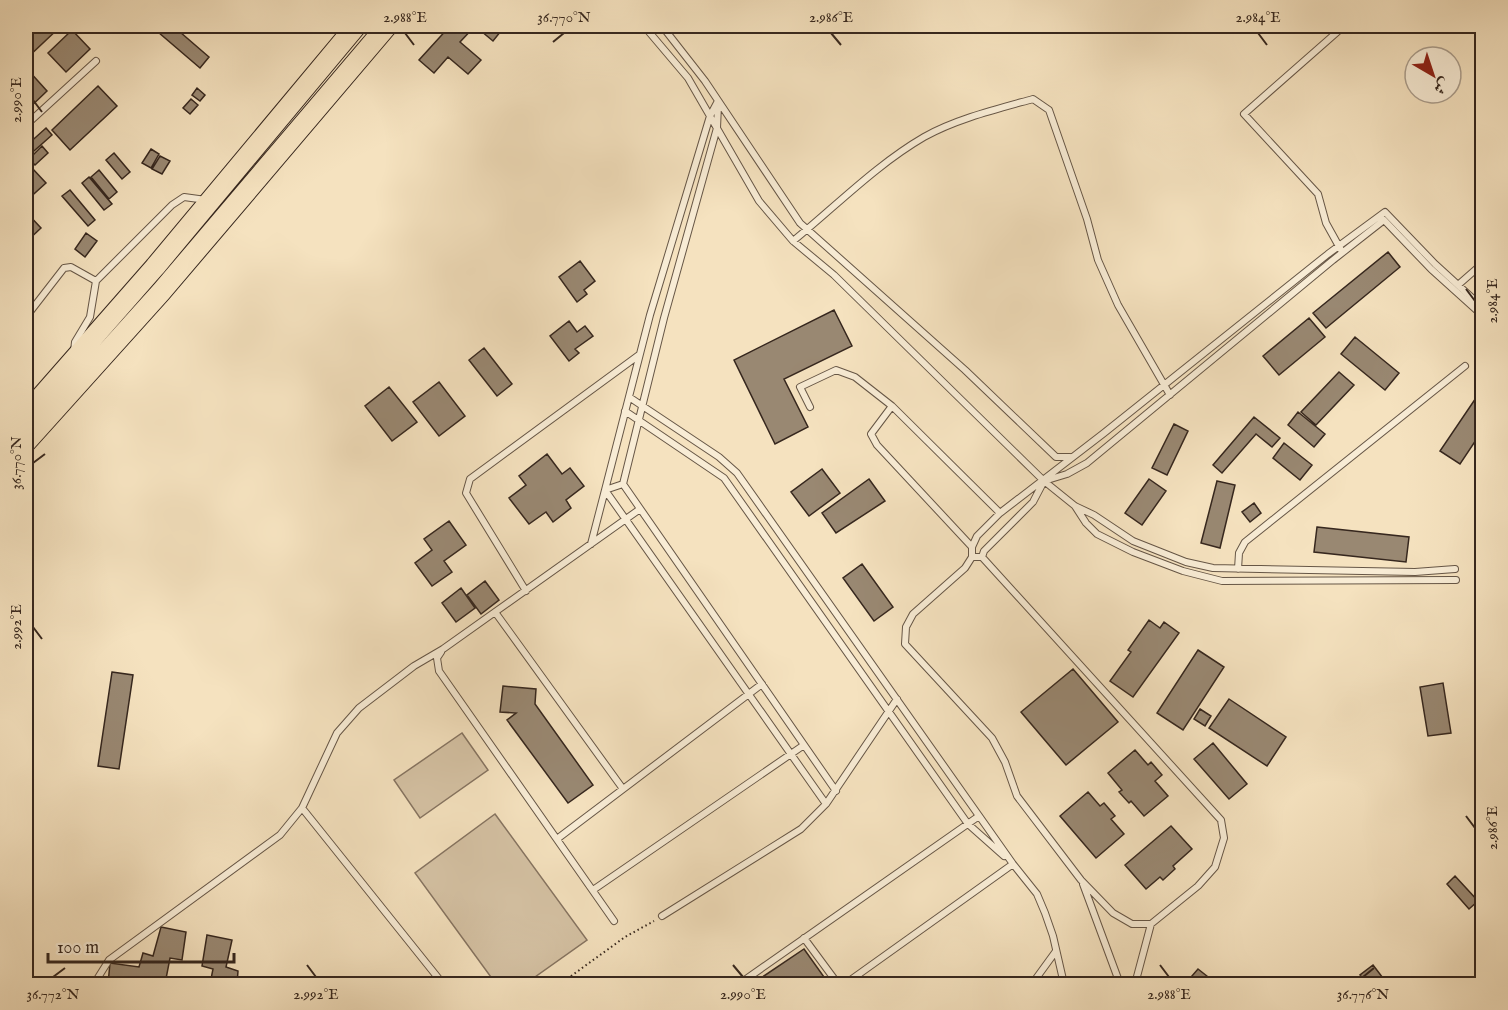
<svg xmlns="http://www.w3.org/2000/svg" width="1508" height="1010" viewBox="0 0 1508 1010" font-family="'IM FELL English',Amiri,serif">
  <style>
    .green { fill: #d5c2a4; stroke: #867461; stroke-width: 1.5 }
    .building { fill: #998872; stroke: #36271e; stroke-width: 1.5 }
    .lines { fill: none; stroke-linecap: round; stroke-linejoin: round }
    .service-casing { stroke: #665646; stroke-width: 8 }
    .trunk-casing { stroke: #36271e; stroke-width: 22 }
    .path { stroke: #36271e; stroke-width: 2; stroke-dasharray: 1.5 3; stroke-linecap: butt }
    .service { stroke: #f8ecd5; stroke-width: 6 }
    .trunk { stroke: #f5e2bf; stroke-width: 20 }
    .ticks { fill: none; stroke: #36271e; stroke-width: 2 }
    .neatline { fill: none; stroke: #36271e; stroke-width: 2 }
    .ticks-label { font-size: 15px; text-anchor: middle; fill: #36271e }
  </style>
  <rect width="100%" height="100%" fill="#f5e2bf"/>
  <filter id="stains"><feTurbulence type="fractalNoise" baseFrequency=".00333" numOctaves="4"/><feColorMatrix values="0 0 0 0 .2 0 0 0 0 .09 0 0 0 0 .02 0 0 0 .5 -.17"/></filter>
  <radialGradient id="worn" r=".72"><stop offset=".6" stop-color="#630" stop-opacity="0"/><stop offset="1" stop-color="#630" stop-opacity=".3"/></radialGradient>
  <path class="green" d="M462,733L488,770L420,818L394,780Z
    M495,814L587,940L525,984H496L415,873Z"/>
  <path class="building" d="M26,26H61L26,59Z
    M151,26H173L209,57L200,68Z
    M450,26H505L493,41L475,26L460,42L481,60L468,74L448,57L434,73L419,60Z
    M72,30L90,49L66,72L48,53Z
    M28,70L47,91L26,111V73Z
    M98,86L117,106L70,150L52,130Z
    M197,88L205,95L200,101L192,95Z
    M191,99L198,105L190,114L183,108Z
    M46,128L52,135L26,158V146Z
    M42,146L48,153L35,165L29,159Z
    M151,149L159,154L151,168L142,163Z
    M114,153L130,172L122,179L106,160Z
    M160,156L170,161L162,174L152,169Z
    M32,168L46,183L26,201V172Z
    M99,170L117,192L109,199L91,177Z
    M89,177L112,204L104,210L82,183Z
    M70,190L95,220L88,226L62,196Z
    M26,212L41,228L26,242Z
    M86,233L97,241L85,257L75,249Z
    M1388,252L1400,267L1326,328L1313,313Z
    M580,261L595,281L584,290L587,294L577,302L559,277Z
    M834,310L852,346L784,379L808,427L775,444L734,360Z
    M1309,318L1325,337L1279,375L1263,356Z
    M569,321L577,332L585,326L593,336L575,349L579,353L569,361L550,336Z
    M1355,337L1399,373L1385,390L1341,354Z
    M484,348L512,384L497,396L469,360Z
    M1339,372L1354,385L1316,425L1301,412Z
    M439,382L465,416L439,436L413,402Z
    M389,387L417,422L392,441L365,406Z
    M1482,389V431L1460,464L1440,451Z
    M1298,412L1325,434L1314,447L1288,425Z
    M1254,417L1280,438L1272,447L1256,434L1222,473L1213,465Z
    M1174,424L1188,431L1167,475L1152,468Z
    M1284,443L1312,465L1300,480L1273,458Z
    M547,454L562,474L570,468L584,486L566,500L571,508L553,522L546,512L529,524L509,498L526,485L519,476Z
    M822,469L840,493L809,516L791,492Z
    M869,479L885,501L836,533L822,513Z
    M1149,479L1166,491L1142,525L1125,513Z
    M1217,481L1235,485L1220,548L1201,543Z
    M1254,503L1261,513L1250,522L1242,512Z
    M449,521L466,545L444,561L452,572L432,586L415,563L432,550L424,539Z
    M1317,527L1409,537L1406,562L1314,552Z
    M862,564L893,607L874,621L843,578Z
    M485,581L499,600L481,614L467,595Z
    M461,588L475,608L456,622L442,603Z
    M1149,620L1160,628L1164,622L1179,633L1133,697L1110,681L1131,652L1128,650Z
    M1198,650L1224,667L1183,730L1157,713Z
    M1073,669L1118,722L1066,765L1021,712Z
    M112,672L133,675L119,769L98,766Z
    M1443,683L1451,733L1428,736L1420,687Z
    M503,686L536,689L535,704L593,785L568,803L507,720L516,713L500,712Z
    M1229,699L1286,737L1267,766L1209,728Z
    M1200,709L1211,716L1205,726L1194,719Z
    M1213,743L1247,784L1229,799L1194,759Z
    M1135,750L1148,765L1151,762L1162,775L1155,781L1168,796L1144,816L1131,801L1129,803L1119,792L1122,790L1108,773Z
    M1088,792L1100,806L1104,803L1115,816L1111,819L1124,834L1096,858L1060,816Z
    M1171,826L1192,849L1173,866L1175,869L1163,880L1160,877L1146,889L1125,865Z
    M1455,876L1478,901L1469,909L1447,884Z
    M161,927L186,932L182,960L170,958L165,984L141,982V984H108L110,963L139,967L143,953L153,956Z
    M207,935L232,940L226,967L238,971L237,984H241H210L213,969L202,966Z
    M804,949L824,977L814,984H752Z
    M1373,965L1386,982L1383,984H1367L1360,975Z
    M1198,969L1217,984H1185Z"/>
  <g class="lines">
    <defs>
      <path id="service" d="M644,26L688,78L759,201L793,241L834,275L1044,481L1075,506L1094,515L1133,541L1186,562L1213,568L1415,572L1455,569
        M662,26L705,81L800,223L965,370L1056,457H1070
        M718,101L710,116L650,315L605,490L826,804
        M718,105L717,128L664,318L623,484L836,791
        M26,125L96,61
        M793,241C836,206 876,165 924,137C956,119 997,109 1033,99L1049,110L1087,219L1098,260L1118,305L1170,395
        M1341,250L1326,223L1318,194L1244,114L1344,26
        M1458,285L1482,264
        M26,317L64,268L71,267L96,281
        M74,351L75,342L90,317L96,281L172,205L184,197L206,200
        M629,397L719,457L737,473L1013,864L1037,894L1045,913L1053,936L1064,984
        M892,406L871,434L877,445L972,547V557L965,568L913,614L906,627L905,644L992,738L1005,762L1017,796L1081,880L1113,913L1132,924H1151L1198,886L1215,867L1224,838L1221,820L982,557H972
        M810,407L800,387L836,370L855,377L892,406L1000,513
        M625,411L724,478L968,824L1004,856
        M1075,506L1086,523L1097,534L1133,552L1183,571L1222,581L1456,580
        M591,544L605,490L623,484
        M972,547L977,536L1000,513L1104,433L1328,254L1385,212L1435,264L1482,307
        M982,557L984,551L1033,502L1044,481L1067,474L1087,463L1333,260L1384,220L1431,269L1482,315
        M1238,569L1239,553L1245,542L1465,366
        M526,591L466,493L470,479L639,355
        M495,612L623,789
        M441,652L437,658L439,671L614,921
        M302,808L443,984
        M557,839L762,684
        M1083,884L1120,984
        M593,890L804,745
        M662,916L801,829L826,804L897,699
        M804,938L838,984
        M94,984L109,960L280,835L302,808L337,733L359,708L414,666L443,649L640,509
        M739,984L979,816
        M845,984L1013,864
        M1032,984L1056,951
        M1135,984L1151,924"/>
      <path id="trunk" d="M26,414L155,267L356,26
        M26,442L161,292L387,26"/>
    </defs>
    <use href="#service" class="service-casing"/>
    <use href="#trunk" class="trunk-casing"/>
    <path class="path" d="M560,984L625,937L654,921"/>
    <use href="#service" class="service"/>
    <use href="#trunk" class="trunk"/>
  </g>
  <path class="ticks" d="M405,33L414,45M831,33L841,45M1258,33L1267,45M553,42L564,33M33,100L42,112M1466,289L1475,301M33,463L45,454M33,627L42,639M1466,816L1475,828M307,965L316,977M733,965L743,977M1160,965L1169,977M53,977L65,968M1363,977L1374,968"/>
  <rect width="1508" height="1010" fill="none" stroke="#f5e2bf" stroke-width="66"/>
  <g transform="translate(1433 75) rotate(141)"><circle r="28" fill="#f8ecd5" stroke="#aa9d8c" stroke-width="1.5"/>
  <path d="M0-4.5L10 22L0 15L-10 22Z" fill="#8f2418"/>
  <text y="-9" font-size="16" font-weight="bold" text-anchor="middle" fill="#36271e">ش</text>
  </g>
  <path d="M48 953v9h186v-9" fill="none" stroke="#36271e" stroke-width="3"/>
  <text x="57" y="953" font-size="18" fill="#36271e" stroke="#f8ecd5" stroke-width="4.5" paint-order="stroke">100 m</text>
  <rect x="33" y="33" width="1442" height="944" class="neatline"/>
  <g class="ticks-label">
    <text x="405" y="22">2.988°E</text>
    <text x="564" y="22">36.770°N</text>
    <text x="831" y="22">2.986°E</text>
    <text x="1258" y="22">2.984°E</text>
    <text transform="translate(16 100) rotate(-90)" y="5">2.990°E</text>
    <text transform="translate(1492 301) rotate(-90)" y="5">2.984°E</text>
    <text transform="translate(16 463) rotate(-90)" y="5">36.770°N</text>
    <text transform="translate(16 627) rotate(-90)" y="5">2.992°E</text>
    <text transform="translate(1492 828) rotate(-90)" y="5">2.986°E</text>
    <text x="53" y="999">36.772°N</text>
    <text x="316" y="999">2.992°E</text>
    <text x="743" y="999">2.990°E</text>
    <text x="1169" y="999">2.988°E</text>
    <text x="1363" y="999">36.776°N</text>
  </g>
  <rect width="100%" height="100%" filter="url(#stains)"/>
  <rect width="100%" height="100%" fill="url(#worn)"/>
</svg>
